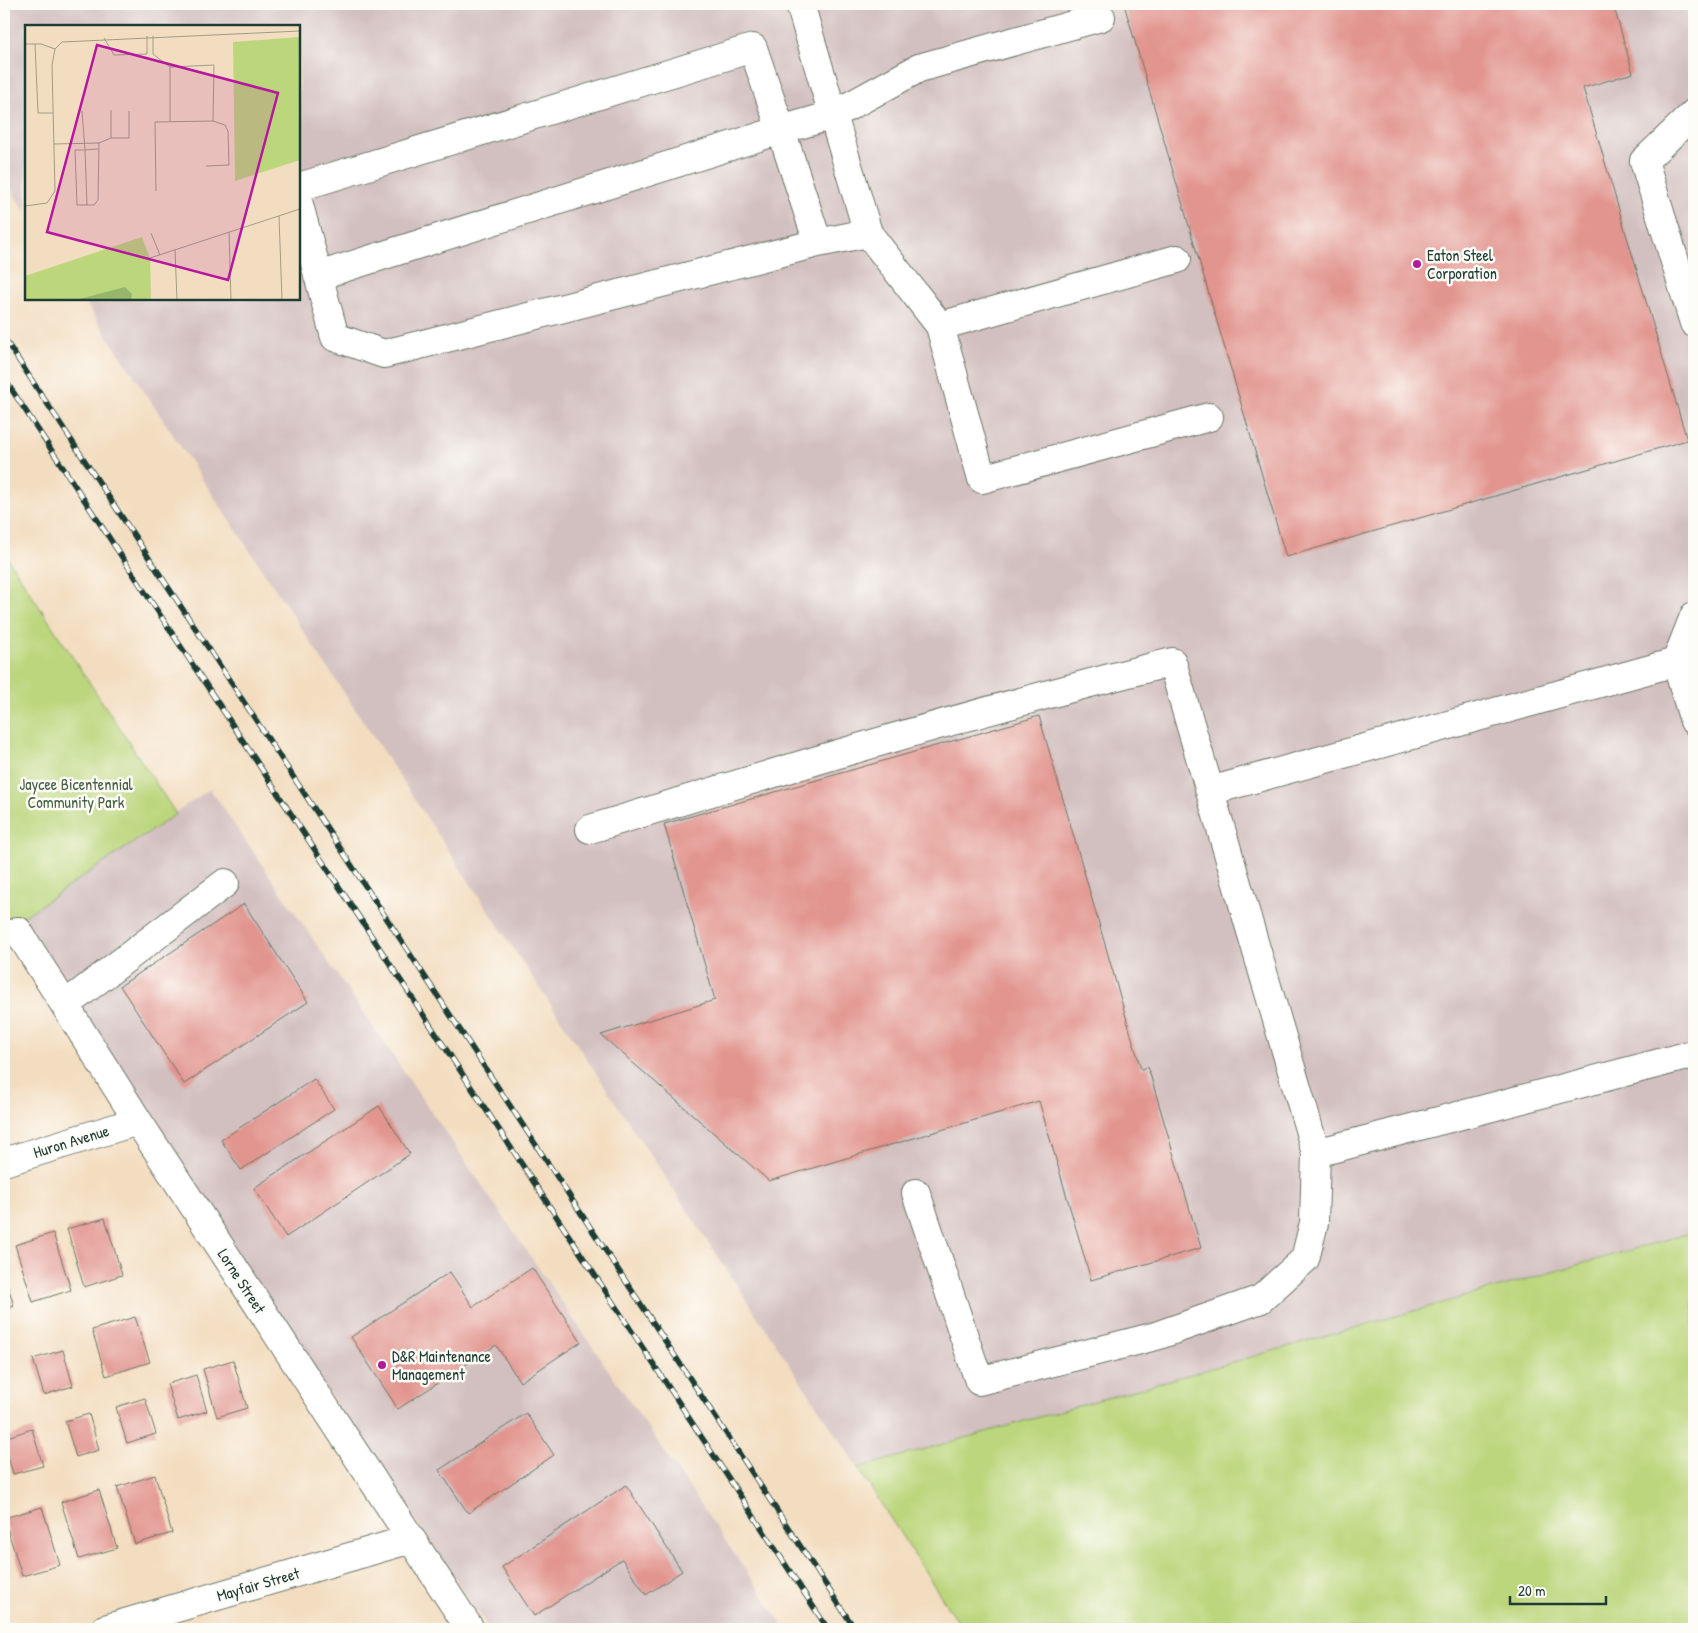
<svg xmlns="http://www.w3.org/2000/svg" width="1698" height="1633" viewBox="0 0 1698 1633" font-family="'Patrick Hand',sans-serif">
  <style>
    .industrial { fill: #d2bfbf }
    .green { fill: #bbd67b; stroke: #6d8a58 }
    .building { fill: #e2958f }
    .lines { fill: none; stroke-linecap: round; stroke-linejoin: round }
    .minor-casing { stroke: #697565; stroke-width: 30 }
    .minor { stroke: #fff; stroke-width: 28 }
    .rail-casing { stroke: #1f3d34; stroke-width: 5.5 }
    .rail { stroke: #fdfcf7; stroke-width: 4; stroke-dasharray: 11; stroke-linecap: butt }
    .poi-dot { fill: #b5179e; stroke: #fdfcf7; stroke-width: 2 }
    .labels { text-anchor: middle; stroke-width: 5; stroke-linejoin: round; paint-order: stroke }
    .poi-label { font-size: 16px; fill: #1f3d34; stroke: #fdfcf7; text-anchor: start }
    .park-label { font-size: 16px; fill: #466346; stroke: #fdfcf7 }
    .street-label { font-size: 16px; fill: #1f3d34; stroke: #fdfcf7 }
    .inset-road { fill: none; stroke: #9e9d88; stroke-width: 1 }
    .view { fill: #b5179e; fill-opacity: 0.15; stroke: #b5179e; stroke-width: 2.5 }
    .inset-edge { fill: none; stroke: #1f3d34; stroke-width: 2.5 }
  </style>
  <rect width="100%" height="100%" fill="#fdfcf7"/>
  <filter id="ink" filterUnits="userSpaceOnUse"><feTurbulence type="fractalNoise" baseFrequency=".02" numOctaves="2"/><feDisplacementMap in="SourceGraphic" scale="10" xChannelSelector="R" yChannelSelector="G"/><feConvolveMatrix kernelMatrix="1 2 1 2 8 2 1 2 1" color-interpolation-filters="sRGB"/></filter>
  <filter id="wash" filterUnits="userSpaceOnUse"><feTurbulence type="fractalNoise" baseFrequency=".0096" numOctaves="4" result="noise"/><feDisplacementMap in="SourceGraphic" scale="20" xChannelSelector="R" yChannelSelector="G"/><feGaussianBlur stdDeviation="1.12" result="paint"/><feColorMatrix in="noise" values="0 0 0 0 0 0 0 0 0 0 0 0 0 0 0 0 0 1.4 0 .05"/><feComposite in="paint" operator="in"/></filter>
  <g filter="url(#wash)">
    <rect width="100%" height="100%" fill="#f3ddc0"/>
    <path class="industrial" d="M4,4H1694V1234L858,1468L83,299H299V26H26V213L4,179Z
      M210,789L764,1597L785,1629H489L11,925Z"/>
    <path class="green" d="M4,553L176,814L11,925L4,927Z
      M1694,1232V1629H962L858,1468Z"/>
    <g id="blocks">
      <path class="building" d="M1124,4H1613L1633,73L1583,88L1687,440L1286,557Z
        M1039,716L1141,1069L1148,1067L1201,1248L1091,1280L1039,1101L769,1181L601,1035L715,1000L664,824Z
        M244,904L308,1002L184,1084L120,986Z
        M314,1079L334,1109L241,1170L221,1140Z
        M379,1106L410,1154L286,1237L254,1188Z
        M105,1218L122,1275L84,1287L67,1229Z
        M53,1233L71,1290L33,1302L15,1245Z
        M532,1268L581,1342L520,1382L496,1345L398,1409L351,1337L450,1272L473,1307Z
        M4,1273L14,1306L4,1310Z
        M135,1317L150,1362L106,1376L92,1330Z
        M63,1350L73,1386L44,1395L33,1359Z
        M233,1360L247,1408L217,1417L203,1369Z
        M196,1375L207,1411L178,1420L167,1384Z
        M145,1398L156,1434L127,1443L116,1407Z
        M526,1413L554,1455L468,1513L439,1470Z
        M89,1414L99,1450L76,1457L65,1421Z
        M32,1429L43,1466L13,1474L4,1443V1438Z
        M155,1475L172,1533L135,1544L117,1487Z
        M626,1485L682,1571L646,1595L622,1559L534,1616L502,1567Z
        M99,1490L117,1548L79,1559L61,1502Z
        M42,1507L60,1565L22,1576L4,1518Z
        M739,1623L743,1629H729Z
        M409,1624L410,1629H393Z"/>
    </g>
  </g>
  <g filter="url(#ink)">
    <use href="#blocks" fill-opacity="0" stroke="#697565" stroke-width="1"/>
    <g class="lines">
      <defs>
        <path id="minor" d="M800,4L868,233L940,326L1177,259
          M1694,113L1644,161L1694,323
          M299,187L753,48L781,130L833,115L919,68L1101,17
          M299,205L335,337L384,354L818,243L868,233
          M318,276L781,130L818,243
          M940,326L982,479L1209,417
          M1694,616L1676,662L1694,721
          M1210,791L1676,662
          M590,829C783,770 976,711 1172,662L1316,1153L1314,1223L1305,1259L1261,1299L1156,1336L979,1381L916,1193
          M18,931L138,1121L470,1629
          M65,1005L225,883
          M1316,1153L1694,1054
          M4,1162L138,1121
          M105,1629L411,1539"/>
      </defs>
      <use href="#minor" class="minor-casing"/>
      <use href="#minor" class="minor"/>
      <defs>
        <path id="rail" d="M4,338L855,1629
          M4,378L828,1629"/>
      </defs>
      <use href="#rail" class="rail-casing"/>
      <use href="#rail" class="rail"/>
    </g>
  </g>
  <g class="poi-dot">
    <circle cx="1417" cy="264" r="5"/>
    <circle cx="382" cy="1365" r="5"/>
  </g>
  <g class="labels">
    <g class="poi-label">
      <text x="1427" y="261">Eaton Steel<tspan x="1427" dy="18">Corporation</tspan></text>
      <text x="392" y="1362">D&amp;R Maintenance<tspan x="392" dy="18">Management</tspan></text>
    </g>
    <g class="park-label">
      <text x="76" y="790">Jaycee Bicentennial<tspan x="76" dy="18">Community Park</tspan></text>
    </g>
    <g class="street-label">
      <text transform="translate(71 1141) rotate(-17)" y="6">Huron Avenue</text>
      <text transform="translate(242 1281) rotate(57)" y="6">Lorne Street</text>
      <text transform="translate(258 1584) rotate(-16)" y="6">Mayfair Street</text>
    </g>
  </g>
  <g transform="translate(25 25)">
    <rect width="275" height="275" fill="#f3ddc0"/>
    <path d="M275,12V135L210,156L208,17ZM117,212L125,233L126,275H0V251Z" fill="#bbd67b"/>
    <path d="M100,262L107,269L106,275H51Z" fill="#94b76b"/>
    <path class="inset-road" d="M128,11V29L145,42L189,40L188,96M79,13L89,30L122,29V11M0,19H16L30,24M10,19L13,88H28M145,42V97M57,86L60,125H50L52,180H69L73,175L74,118M86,113H104V86M29,119L74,118L86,113V85M131,166L130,97L188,96L200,100L203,106L204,140L181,141M62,180L60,125L73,124M0,181L22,178L30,166L27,40L30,24L37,17L275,6M254,191L257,275M204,207L206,275M126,208L135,230M150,225L152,275M125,233L275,184"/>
    <path class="view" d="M72,20L253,68L203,255L22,207Z"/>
    <rect width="275" height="275" class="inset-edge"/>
  </g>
  <rect width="1698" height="1633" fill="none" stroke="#fdfcf7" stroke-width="20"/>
  <path d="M1510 1596v8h96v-8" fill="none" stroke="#1f3d34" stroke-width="2.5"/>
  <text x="1518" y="1596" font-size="15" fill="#1f3d34" stroke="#fdfcf7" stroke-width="4" paint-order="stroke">20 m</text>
</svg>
